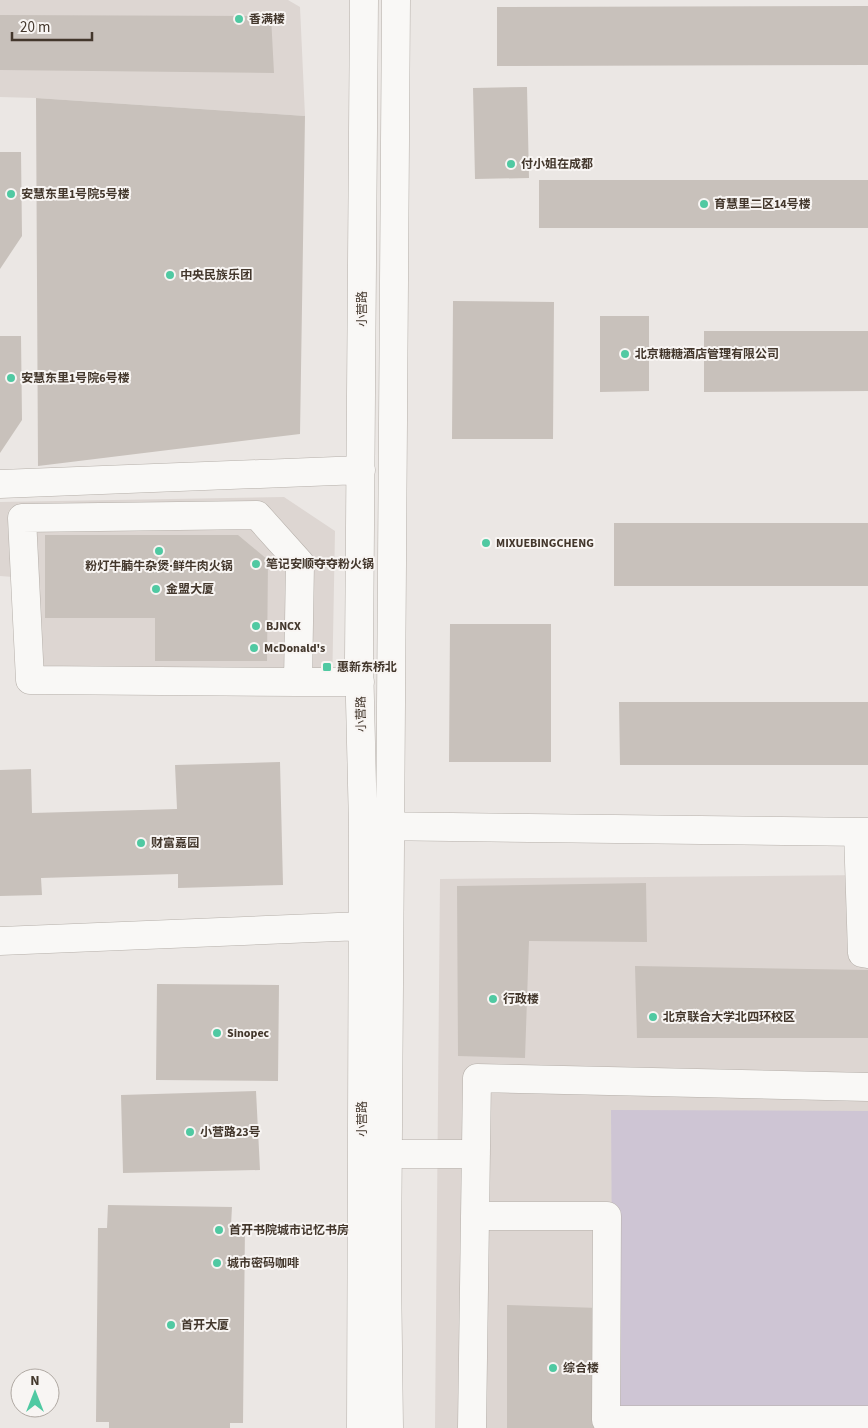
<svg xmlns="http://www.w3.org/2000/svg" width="868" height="1428" viewBox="0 0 868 1428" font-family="'Source Sans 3','Noto Sans SC',sans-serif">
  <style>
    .built { fill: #ddd6d2 }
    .green { fill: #cec5d4 }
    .building { fill: #c8c1bb }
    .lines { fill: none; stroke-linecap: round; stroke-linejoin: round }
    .minor-casing { stroke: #b5afa9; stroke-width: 29 }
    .minor { stroke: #f9f8f6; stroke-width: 28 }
    .poi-dot { fill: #50c9a2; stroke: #f8f5f3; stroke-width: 2 }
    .labels { text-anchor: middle; stroke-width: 4; stroke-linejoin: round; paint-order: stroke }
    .poi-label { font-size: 12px; font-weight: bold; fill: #43372c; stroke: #f8f5f3; text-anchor: start }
    .street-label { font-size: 12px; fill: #43372c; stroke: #f8f5f3 }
  </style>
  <rect width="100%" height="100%" fill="#ebe7e4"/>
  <path class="built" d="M0,0H288L300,7L305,116L36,98L0,97Z
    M284,497L335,531L332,691L23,688L16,677L13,577L0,576V502Z
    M868,875V1428H435L440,879Z"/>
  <path class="green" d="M611,1110L868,1111V1409L613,1407Z"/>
  <path class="building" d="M868,6V65L497,66V7Z
    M0,15L271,16L274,73L0,70Z
    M527,87L529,178L475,179L473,88Z
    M36,98L305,116L300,434L38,466Z
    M0,152H21L22,236L0,269Z
    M539,180H868V228H539Z
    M453,301L554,302L553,439H452Z
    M600,316H649V391L600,392Z
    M704,331H868V391L704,392Z
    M0,336H21L22,420L0,453Z
    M614,523H868V586H614Z
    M45,535H238L268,560L267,661H155V618H45Z
    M450,624H551V762H449Z
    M619,702H868V765H620Z
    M280,762L283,885L178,888V874L41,878L42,895L0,896V770L31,769L32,813L177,809L175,765Z
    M646,883L647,942L529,941L525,1058L458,1056L457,886Z
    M635,966L868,970V1038H637Z
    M157,984L279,985L278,1081L156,1080Z
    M256,1091L260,1170L123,1173L121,1095Z
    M108,1205L232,1207L231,1225H245L243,1423H230V1428H109V1422H96L98,1228H107Z
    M507,1305L599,1308L598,1428H507Z"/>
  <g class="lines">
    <defs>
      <path id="minor" d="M0,484L361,470
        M298,682L30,680L22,518L257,515L300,563L298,682H360
        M372,826L868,832
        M858,832L862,953L868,954
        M0,941L362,926L374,912
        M389,1154H476
        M475,1216H607L606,1420H868
        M361,1428L363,826L359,659L364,0
        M389,1428L387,1269L396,0
        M472,1428L477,1078L868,1087"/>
    </defs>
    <use href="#minor" class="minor-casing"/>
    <use href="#minor" class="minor"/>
  </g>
  <g class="poi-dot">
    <circle cx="239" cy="19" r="5"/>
    <circle cx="511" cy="164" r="5"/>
    <circle cx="11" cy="194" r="5"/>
    <circle cx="704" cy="204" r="5"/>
    <circle cx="170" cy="275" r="5"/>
    <circle cx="625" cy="354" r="5"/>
    <circle cx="11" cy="378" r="5"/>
    <circle cx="486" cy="543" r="5"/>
    <circle cx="159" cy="551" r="5"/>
    <circle cx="256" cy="564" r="5"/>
    <circle cx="156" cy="589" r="5"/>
    <circle cx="256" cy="626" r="5"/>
    <circle cx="254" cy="648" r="5"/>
    <rect x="322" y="662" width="10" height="10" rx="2.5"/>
    <circle cx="141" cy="843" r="5"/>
    <circle cx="493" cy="999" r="5"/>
    <circle cx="653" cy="1017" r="5"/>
    <circle cx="217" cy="1033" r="5"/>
    <circle cx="190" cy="1132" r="5"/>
    <circle cx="219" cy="1230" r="5"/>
    <circle cx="217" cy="1263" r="5"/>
    <circle cx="171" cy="1325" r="5"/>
    <circle cx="553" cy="1368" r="5"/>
  </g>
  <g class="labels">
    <g class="poi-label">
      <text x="249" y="23">香满楼</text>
      <text x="521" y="168">付小姐在成都</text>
      <text x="21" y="198">安慧东里1号院5号楼</text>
      <text x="714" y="208">育慧里二区14号楼</text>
      <text x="180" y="279">中央民族乐团</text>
      <text x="635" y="358">北京糖糖酒店管理有限公司</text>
      <text x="21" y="382">安慧东里1号院6号楼</text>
      <text x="496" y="547">MIXUEBINGCHENG</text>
      <text x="266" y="568">笔记安顺夺夺粉火锅</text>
      <text x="159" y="570" text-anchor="middle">粉灯牛腩牛杂煲·鲜牛肉火锅</text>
      <text x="166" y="593">金盟大厦</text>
      <text x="266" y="630">BJNCX</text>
      <text x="264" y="652">McDonald's</text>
      <text x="337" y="671">惠新东桥北</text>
      <text x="151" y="847">财富嘉园</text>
      <text x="503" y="1003">行政楼</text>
      <text x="663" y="1021">北京联合大学北四环校区</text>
      <text x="227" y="1037">Sinopec</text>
      <text x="200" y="1136">小营路23号</text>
      <text x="229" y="1234">首开书院城市记忆书房</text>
      <text x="227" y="1267">城市密码咖啡</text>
      <text x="181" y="1329">首开大厦</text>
      <text x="563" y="1372">综合楼</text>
    </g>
    <g class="street-label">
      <text transform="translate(362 309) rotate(-90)" y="4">小营路</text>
      <text transform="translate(361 714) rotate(-91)" y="4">小营路</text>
      <text transform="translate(362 1119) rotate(-90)" y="4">小营路</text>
    </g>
  </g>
  <g transform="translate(35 1393)"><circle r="24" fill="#f8f5f3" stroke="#b0a9a3"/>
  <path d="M0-4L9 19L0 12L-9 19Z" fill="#50c9a2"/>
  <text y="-8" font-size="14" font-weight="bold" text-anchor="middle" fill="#43372c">N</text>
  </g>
  <path d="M12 32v8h80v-8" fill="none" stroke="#43372c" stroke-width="2.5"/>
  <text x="20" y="32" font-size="15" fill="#43372c" stroke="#f8f5f3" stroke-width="4" paint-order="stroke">20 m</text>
</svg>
